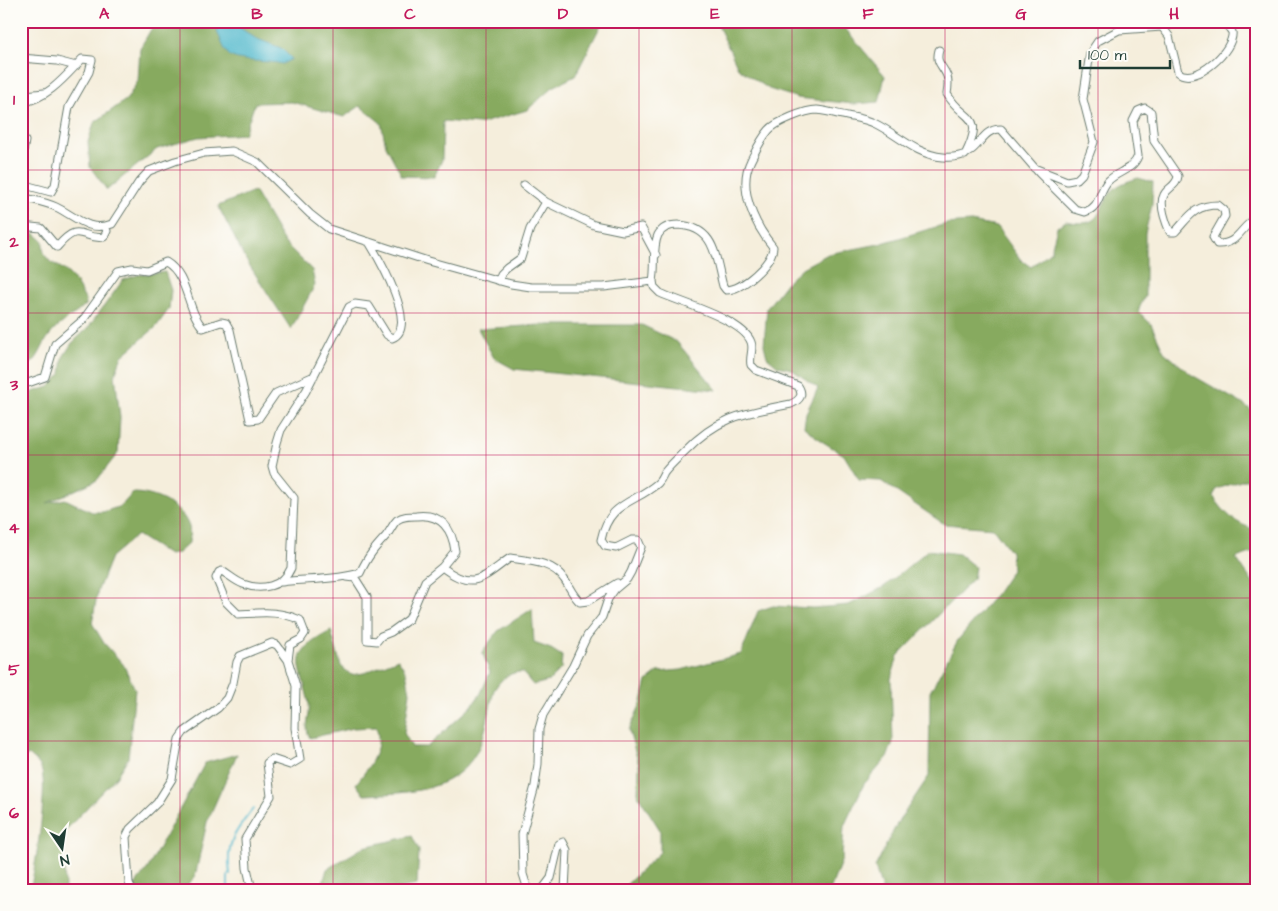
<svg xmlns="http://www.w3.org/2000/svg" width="1278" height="911" viewBox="0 0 1278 911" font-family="'Architects Daughter',sans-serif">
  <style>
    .forest { fill: #87aa5e; stroke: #537449 }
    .water { fill: #4eb7cc; stroke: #367a80 }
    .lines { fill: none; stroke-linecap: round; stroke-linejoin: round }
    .stream { stroke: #4eb7cc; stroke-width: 2 }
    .minor-casing { stroke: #6a7b6f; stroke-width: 9 }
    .minor { stroke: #fff; stroke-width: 7 }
    .grid { fill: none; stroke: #c2185b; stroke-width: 1; stroke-opacity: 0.55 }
    .neatline { fill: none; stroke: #c2185b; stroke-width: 2 }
    .grid-label { font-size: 16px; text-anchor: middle; font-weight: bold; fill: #c2185b }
  </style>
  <rect width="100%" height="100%" fill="#fdfcf7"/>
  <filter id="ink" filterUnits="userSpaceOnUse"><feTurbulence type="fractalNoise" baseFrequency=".02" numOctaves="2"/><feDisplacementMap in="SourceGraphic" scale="10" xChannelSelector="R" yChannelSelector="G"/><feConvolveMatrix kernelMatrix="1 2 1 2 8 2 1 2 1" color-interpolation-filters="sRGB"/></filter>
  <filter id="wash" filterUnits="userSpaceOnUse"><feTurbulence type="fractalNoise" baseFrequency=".0096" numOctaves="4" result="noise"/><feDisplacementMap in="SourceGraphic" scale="20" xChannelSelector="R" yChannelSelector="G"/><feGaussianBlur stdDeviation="1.12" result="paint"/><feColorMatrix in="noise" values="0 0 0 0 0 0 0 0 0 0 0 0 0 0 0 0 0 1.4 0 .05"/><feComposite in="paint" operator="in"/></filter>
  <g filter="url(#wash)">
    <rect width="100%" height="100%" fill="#f5eedc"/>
    <path class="forest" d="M156,21H603L575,76L553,87L527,110L479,124L443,121L442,160L434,177L402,176L386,146L381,123L360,106L344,117L292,102L255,103L244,134L198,137L157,149L107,190L90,167L88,142L94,123L127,99L138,81L140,48Z
      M716,21H848L844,27L885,76L879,102L854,104L798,98L769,89L738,68Z
      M1138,178L1153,182L1152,205L1145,233V296L1138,311L1151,324L1164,352L1192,375L1241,403L1257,414V480H1244L1217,489L1213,496C1225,514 1235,524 1257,530V551L1236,558L1257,589V890H882L875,867L898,822L929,776L930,692L958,640L996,594L1012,570L1011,552L993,528L944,524L881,481L859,480L844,455L820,440L804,427L806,413L818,388L791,369L778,366L767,357L764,345L767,308L787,282L802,268L828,254L879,244L946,224L971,222L997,227L1021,260L1031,267L1051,251L1057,227L1066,221C1103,229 1095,211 1113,190C1120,183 1129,181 1138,178Z
      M254,191L284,242L312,270L315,285L291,329L246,260L218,206Z
      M21,205L32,208L33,217L21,218Z
      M21,231L33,232L43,241C42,264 55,261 69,274C76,280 81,293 86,301L85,306C74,315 57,325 49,336C40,348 38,366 21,367Z
      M165,272L171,290L169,309L156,327L122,356L115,374L120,418L118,453L97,480L47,503L65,499L92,512H103L121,506L133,493C154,493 182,505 189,527C190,531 189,538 189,543L178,553L169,555L137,535L111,557L98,590L92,623L104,643L123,664L135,689L128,758L116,777L60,836L64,858L65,890H30C35,869 50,781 40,766C38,762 32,758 29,755L21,760V398L29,393L49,387L61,374L63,357L72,343L88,328L123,280L137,275Z
      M541,325H642L677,342L717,390L514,369L494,358L478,329Z
      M928,550L959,554L975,567L973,579L898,656L891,679L893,742L887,758L864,784L844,826L842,859L830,890L622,889L660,852V830L638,795L639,765L629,730L642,701L647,681L658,672L681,670L741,654L758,611L773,606L813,608L849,605L885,586Z
      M532,609L534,643L551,649L562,656L561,669L549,681L533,685L522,672C509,672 501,679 494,690C489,709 486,737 476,753C453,793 405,793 364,795L356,784C369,767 384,748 376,727L353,728L310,738C303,726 311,717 309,704C301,662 285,655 331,631L341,666L351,675L364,673L398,659L406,672L410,692L404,733L412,747H427L471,707L481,693L490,672L482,652L498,631Z
      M237,754L207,822L195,877L182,890H131L148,868L205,763Z
      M412,836L419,850L417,885L389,890H321L327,869L364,847Z"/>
    <path class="water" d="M222,21H230L255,38L281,48L292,59L282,64C269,60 235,63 228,54C223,48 221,39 217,32Z"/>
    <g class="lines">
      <path class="stream" d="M228,890V874H230C225,843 235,832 253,809"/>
    </g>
  </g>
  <g filter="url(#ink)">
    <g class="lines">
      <defs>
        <path id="minor" d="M939,50C935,64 943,65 947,76C949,82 948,88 947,94C964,123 986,112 965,155
          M21,58L57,61L76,66
          M21,93L26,95L44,93
          M21,103C48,98 64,78 82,59L92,60L89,72L69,107L55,185L51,192L21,184
          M21,134L25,141L21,163
          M1034,168L1067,181L1077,179L1082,174L1094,142L1083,99L1090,53L1098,41L1119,30L1162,27L1169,36L1178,72C1195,87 1235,49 1232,32L1224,21
          M21,172V176
          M524,185L546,202L594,225L623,231L641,227L656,255
          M21,197C33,200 46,202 56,207C75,216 89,233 112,224L139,182L149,171L175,161L204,153L232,151L257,162L310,214L329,229L428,261L511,284L531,287H604L653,281
          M21,226L41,228L57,247C81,219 81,241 104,237L107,231L105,226
          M499,281L501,274L507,268L521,258L530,229L546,202
          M21,382L28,383L45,377L55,344L83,320L118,271L132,268L147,270L166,262C189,276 186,309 203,328L221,322L226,323L230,330L250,420L258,419L276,393L314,376
          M347,577L355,578L367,597V640L377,641L381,636L391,632L409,619L425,581L442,567
          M282,582C307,579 337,580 360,573C368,556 374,549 386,536C391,530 392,525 397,520C403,516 409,516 416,516C441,513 452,528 455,551L442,567C474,592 483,577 510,558C530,561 553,562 564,579C570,587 572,595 580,602L588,601L617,583
          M288,660L290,645L301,639L305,633L300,620C279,610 261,613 238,614L226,602L216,578L219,572L222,571C229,575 235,581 243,584C261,591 283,587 291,568L294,498L274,473L272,466L277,443L281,430L306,391L349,307L355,304L369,306L387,335L392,338C420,328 378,257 369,242
          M132,890L129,883L126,837L130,829L157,803L172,779L179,739L184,732L218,708L227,698L233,683L237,662L240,656L272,643L277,645L288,660L296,686L295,728L300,759L290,765L272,759L267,763L271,796L245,839L247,868L252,890
          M528,890L523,874L522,834L535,786L538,764L539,729L543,715L573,666L587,636L602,617L608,599L615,589L627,579L631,572L641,547L638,540H632L616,548L605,546L601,540C609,501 634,504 658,483C661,480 662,477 664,473C670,465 678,458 685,451C719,416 745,413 791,404C800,400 804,395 798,386L756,370L751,365C749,357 754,349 751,342C743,320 682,303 660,293L654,287L653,281C656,267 652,248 658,235C662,228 670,225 678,225C716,227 715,257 723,286L726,290C742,290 772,264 773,247C754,224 737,188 751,160C756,150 761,139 769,130C776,122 805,110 817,110C827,111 837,114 847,116C857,118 866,119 876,124C898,135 917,155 943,157C983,160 976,129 1001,129L1039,173L1075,209L1085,212C1101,207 1098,192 1108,181C1118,171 1133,170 1138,156L1133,121L1138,111L1145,108L1151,112L1154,141L1178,176C1177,186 1168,187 1164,195C1159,204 1166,223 1170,232H1175C1189,217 1194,205 1218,205L1224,210L1225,216L1213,237L1217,244C1239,245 1240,226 1257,218
          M542,890L551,878L559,844L563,842L567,850L565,890"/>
      </defs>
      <use href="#minor" class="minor-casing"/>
      <use href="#minor" class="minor"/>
    </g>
  </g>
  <path class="grid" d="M180,21V890M333,21V890M486,21V890M639,21V890M792,21V890M945,21V890M1098,21V890M21,170H1257M21,313H1257M21,455H1257M21,598H1257M21,741H1257"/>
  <rect width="1278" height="911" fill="none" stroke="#fdfcf7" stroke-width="55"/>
  <g transform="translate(62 848) rotate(167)" stroke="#fdfcf7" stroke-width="4" paint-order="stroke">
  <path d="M0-4L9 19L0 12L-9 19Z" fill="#1f3d34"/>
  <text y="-8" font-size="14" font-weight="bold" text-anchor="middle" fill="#1f3d34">N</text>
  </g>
  <path d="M1080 60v8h90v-8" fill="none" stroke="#1f3d34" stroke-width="2.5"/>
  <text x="1088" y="60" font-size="15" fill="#1f3d34" stroke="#fdfcf7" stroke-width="4" paint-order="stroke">100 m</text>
  <rect x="28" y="28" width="1222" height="856" class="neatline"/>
  <g class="grid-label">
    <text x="104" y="19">A</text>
    <text x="257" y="19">B</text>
    <text x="410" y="19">C</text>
    <text x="563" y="19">D</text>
    <text x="715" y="19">E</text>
    <text x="868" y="19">F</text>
    <text x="1021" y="19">G</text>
    <text x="1174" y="19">H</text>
    <text x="14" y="105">1</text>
    <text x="14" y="247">2</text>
    <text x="14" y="390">3</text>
    <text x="14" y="533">4</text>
    <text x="14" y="675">5</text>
    <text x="14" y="818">6</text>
  </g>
</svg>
